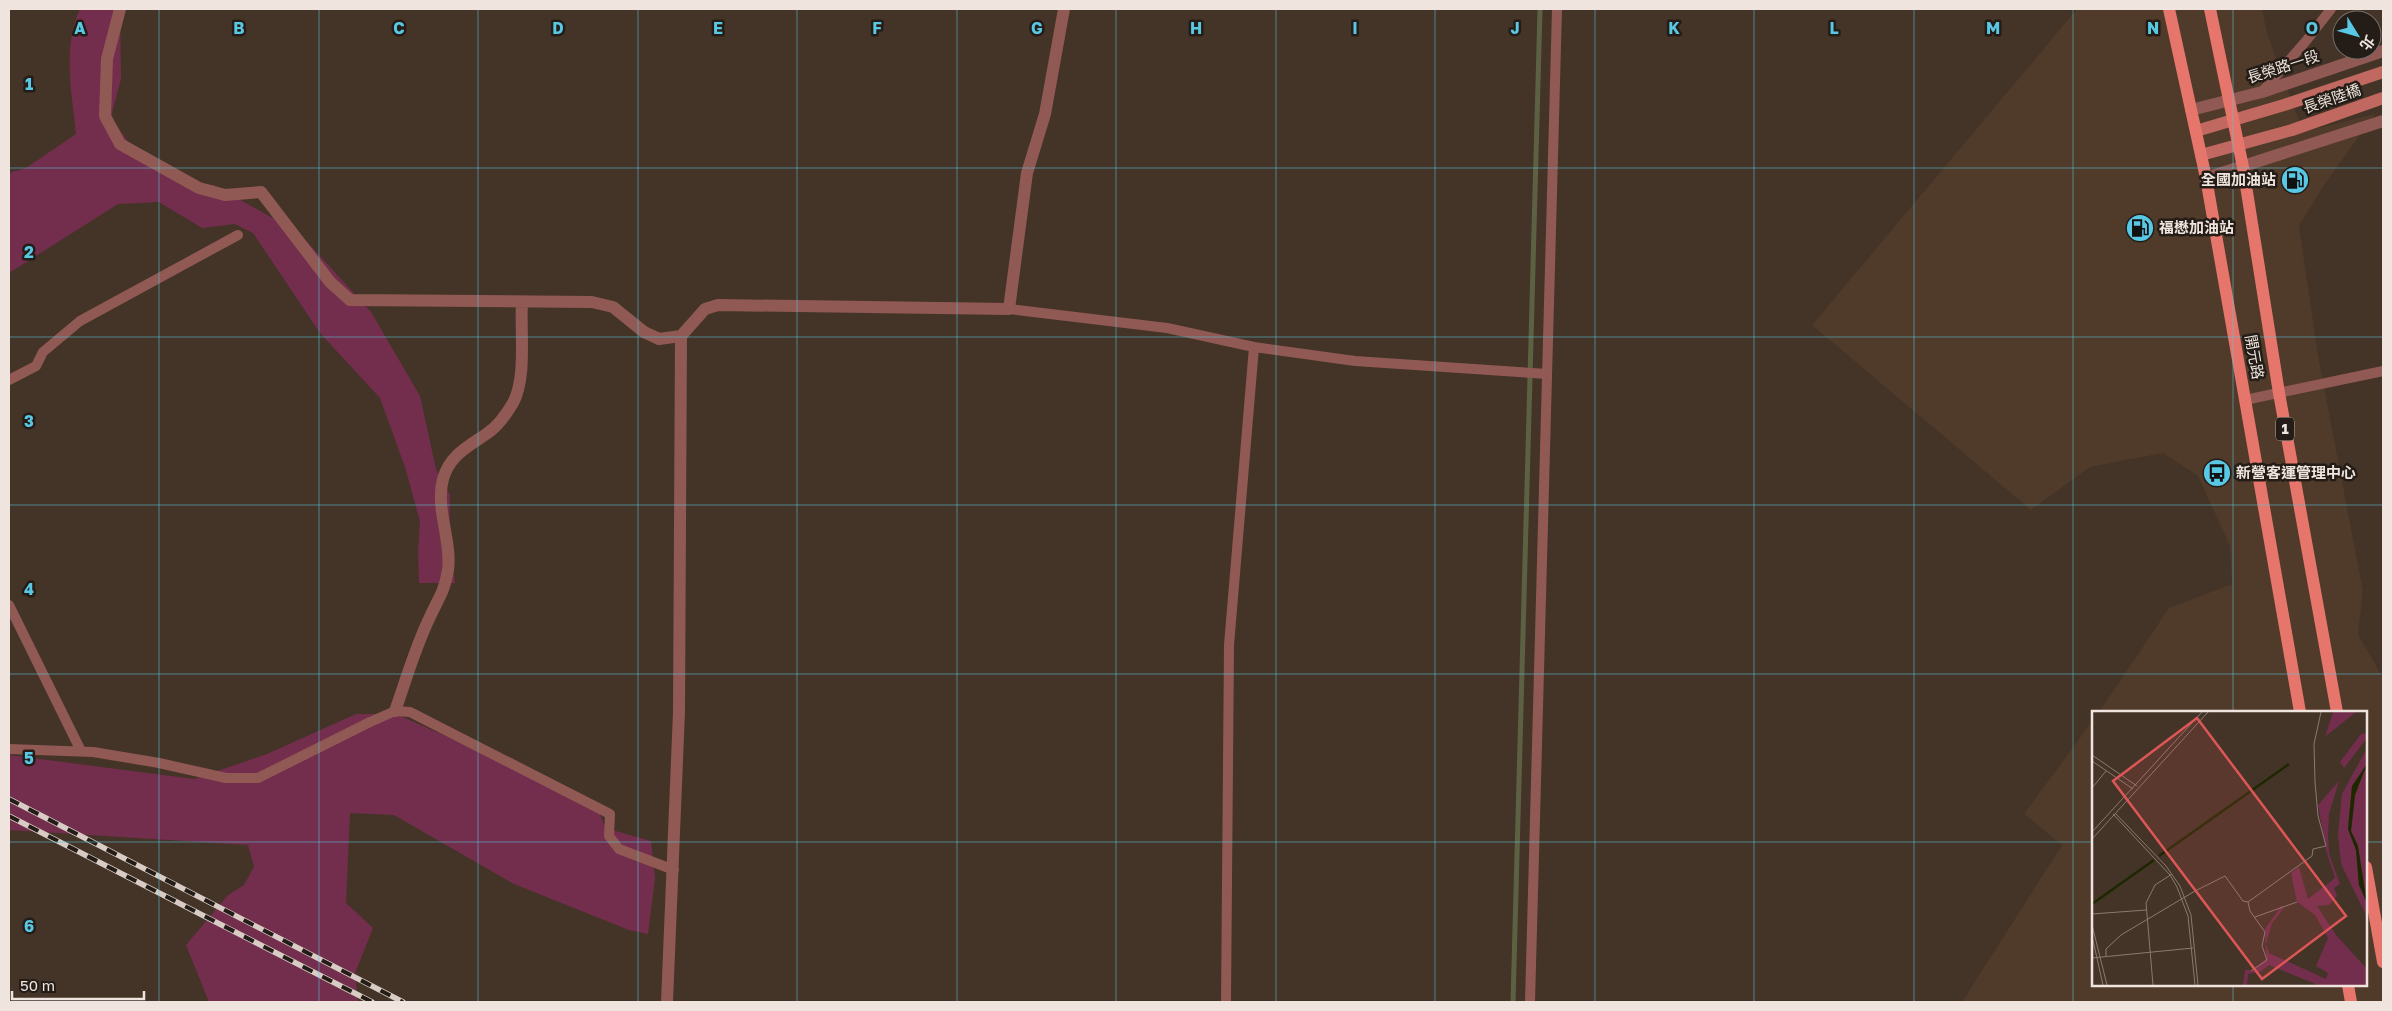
<svg xmlns="http://www.w3.org/2000/svg" width="2392" height="1011" viewBox="0 0 2392 1011" font-family="'Golos Text','Noto Sans TC',sans-serif">
  <style>
    .built { fill: #503a2a }
    .green { fill: #742e4d }
    .lines { fill: none; stroke-linecap: round; stroke-linejoin: round }
    .stream { stroke: #5d6143; stroke-width: 5 }
    .lane { stroke: #905953; stroke-width: 10 }
    .street { stroke: #905953; stroke-width: 12 }
    .secondary { stroke: #c16960; stroke-width: 12 }
    .primary { stroke: #e6756b; stroke-width: 12 }
    .rail-casing { stroke: #d8ccc5; stroke-width: 5.5 }
    .rail { stroke: #241d17; stroke-width: 4; stroke-dasharray: 11; stroke-linecap: butt }
    .grid { fill: none; stroke: #59c8e4; stroke-width: 1; stroke-opacity: 0.55 }
    .labels { text-anchor: middle; stroke-width: 5; stroke-linejoin: round; paint-order: stroke }
    .shield { fill: #241d17; stroke: #b3a9a2; stroke-width: 1 }
    .shield-label { font-size: 14px; font-weight: bold; fill: #f0e5de }
    .street-label { font-size: 15px; fill: #f0e5de; stroke: #241d17 }
    .poi-label { font-size: 15px; font-weight: bold; fill: #f0e5de; stroke: #241d17; text-anchor: start }
    .inset-river { fill: none; stroke: #1e2800; stroke-width: 2.5 }
    .inset-road { fill: none; stroke: #897a70; stroke-width: 1 }
    .view { fill: #dc5756; fill-opacity: 0.15; stroke: #dc5756; stroke-width: 2.5 }
    .inset-edge { fill: none; stroke: #f0e5de; stroke-width: 2.5 }
    .grid-label { font-size: 16px; text-anchor: middle; font-weight: bold; fill: #59c8e4; stroke: #241d17; stroke-width: 5; stroke-linejoin: round; paint-order: stroke }
  </style>
  <rect width="100%" height="100%" fill="#443327"/>
  <path class="built" d="M2077,9H2262L2267,33L2303,132L2375,114L2323,187L2299,226L2318,355L2363,591L2358,634L2383,678V1002H1962L2062,845L2024,814L2093,720V985H2366V712H2099L2169,608L2232,584L2230,546L2198,476L2163,453L2090,467L2031,510L1812,325Z"/>
  <path class="green" d="M80,9H120L121,79L111,117L131,146L177,182L214,185L299,233L371,312L420,396L436,469L450,495L449,539L455,583H419L418,552L420,522L406,470L380,398L320,333L253,233L235,224L202,228L159,202L118,204L9,273V173L26,168L76,134C72,93 62,48 80,9Z
    M356,714H396L596,803L605,828L651,841L655,878L648,934L629,930L514,884L394,815L350,813L346,903L373,928L355,973L358,1002H209L186,945L228,895L244,885L254,867L248,845L9,830V755L194,779L267,754Z"/>
  <g class="lines">
    <path class="stream" d="M1513,1002L1540,9"/>
    <path class="lane" d="M2262,92L2306,41L2331,9
      M1009,309L1167,328L1254,347L1355,361L1547,374
      M9,380L36,366L43,352L80,321L238,235
      M2245,400L2383,371
      M9,605L81,751
      M9,749L93,752L159,763L226,778H258L370,722L395,711L410,712L610,814L609,836L619,849L674,870
      M1226,1002L1229,645L1254,347
      M1530,1002L1557,9"/>
    <path class="street" d="M120,9L107,59L105,116L120,144L199,188L225,195L261,192L330,282L350,300L592,302L613,307L644,332L659,339L681,336
      M2191,110L2262,92L2383,51
      M2206,178L2383,121
      M395,711C406,680 415,648 429,619C438,598 444,594 448,570C452,540 435,509 443,479C450,454 470,446 489,432C499,425 507,413 513,403C527,377 520,331 522,302
      M667,1002L679,712L681,336L705,309L718,305L1009,309L1027,173L1045,114L1064,9"/>
    <path class="secondary" d="M2196,131L2284,105L2383,72
      M2201,155L2292,130L2383,98"/>
    <path class="primary" d="M2169,9L2206,178L2300,712
      M2210,9L2243,167L2279,393L2337,712
      M2366,867L2383,962
      M2348,985L2351,1002"/>
    <defs>
      <path id="rail" d="M9,799L403,1002
        M9,816L372,1002"/>
    </defs>
    <use href="#rail" class="rail-casing"/>
    <use href="#rail" class="rail"/>
  </g>
  <path class="grid" d="M159,9V1002M319,9V1002M478,9V1002M638,9V1002M797,9V1002M957,9V1002M1116,9V1002M1276,9V1002M1435,9V1002M1595,9V1002M1754,9V1002M1914,9V1002M2073,9V1002M2233,9V712M9,168H2383M9,337H2383M9,505H2383M9,674H2383M9,842H2093M2366,842H2383M2233,985V1002"/>
  <defs>
    <symbol id="fuel-disc" viewBox="-11 -11 22 22"><circle r="9.5" fill="#59c8e4" stroke="#241d17"/><path d="M-5.5-6h7V0h2V4h1.3V-2.5L3-4.5l.8-.8L6-3V5H2.5V1h-1V6h-7ZM-4.2-4.7v3.2H.2V-4.7Z" fill="#111"/></symbol>
    <symbol id="bus-disc" viewBox="-11 -11 22 22"><circle r="9.5" fill="#59c8e4" stroke="#241d17"/><path d="M-5-6H5V4H4V6H2V4H-2V6H-4V4H-5ZM-3.5-4V0h7V-4ZM-3.5 1.2v1.5H-2V1.2ZM2 1.2v1.5H3.5V1.2Z" fill="#111"/></symbol>
  </defs>
  <g fill-rule="evenodd">
    <use href="#fuel-disc" x="2279" y="164" width="32" height="32"/>
    <use href="#fuel-disc" x="2124" y="212" width="32" height="32"/>
    <use href="#bus-disc" x="2201" y="457" width="32" height="32"/>
  </g>
  <g class="labels">
    <rect class="shield" x="2276" y="417.5" width="18" height="23" rx="4"/>
    <g class="shield-label">
      <text x="2285" y="434">1</text>
    </g>
    <g class="street-label">
      <text transform="translate(2283 67) rotate(-18)" y="5">長榮路一段</text>
      <text transform="translate(2332 99) rotate(-19)" y="5">長榮陸橋</text>
      <text transform="translate(2254 357) rotate(80)" y="5">開元路</text>
    </g>
    <g class="poi-label">
      <text x="2276" y="185" text-anchor="end">全國加油站</text>
      <text x="2159" y="233">福懋加油站</text>
      <text x="2236" y="478">新營客運管理中心</text>
    </g>
  </g>
  <g transform="translate(2092 711)">
    <rect width="275" height="275" fill="#443327"/>
    <path d="M241,1H264L234,25V23ZM275,22V27L252,57L248,51L269,23ZM275,37V53L260,75L256,118L264,139L267,174L275,192V206L249,153L246,123L250,83ZM275,57V187L270,177L266,135L259,120L263,84L269,64ZM247,70L237,103L236,124L237,143L248,173L242,177L245,185L237,194L225,195L244,224L275,258V274H226L177,254L168,261L156,263L155,274H151L153,259H160L174,248L173,218L190,194L192,197L180,212L174,233L177,242L234,268L236,262L224,255L236,227L223,204L205,191L199,162L207,156L216,188L243,167L234,139L226,94Z" fill="#742e4d"/>
    <path d="M275,53L263,84L259,120L266,135L275,192L267,174L264,139L256,118L260,75Z" fill="#1e2800"/>
    <path class="inset-river" d="M67,145L197,53M0,193L62,149"/>
    <path class="inset-road" d="M0,44L45,75M0,50L41,78M0,77L14,60M23,102L74,155L88,175L99,204L106,274M21,103L78,164L85,176L96,205L103,274M0,121L110,1M0,128L116,1M156,191L158,200L173,221L170,235L175,249L159,260M0,203L54,199M163,206L205,191M0,214L15,274M0,225L11,274M14,245V238L29,224L103,180L133,165L151,190L156,191L220,145L221,138L234,135L226,105L223,71L222,33L229,1M0,247L101,237M61,274L54,192L63,174L80,163"/>
    <path class="view" d="M105,7L254,205L170,268L21,70Z"/>
    <rect width="275" height="275" class="inset-edge"/>
  </g>
  <g class="grid-label">
    <text x="80" y="34">A</text>
    <text x="239" y="34">B</text>
    <text x="399" y="34">C</text>
    <text x="558" y="34">D</text>
    <text x="718" y="34">E</text>
    <text x="877" y="34">F</text>
    <text x="1037" y="34">G</text>
    <text x="1196" y="34">H</text>
    <text x="1355" y="34">I</text>
    <text x="1515" y="34">J</text>
    <text x="1674" y="34">K</text>
    <text x="1834" y="34">L</text>
    <text x="1993" y="34">M</text>
    <text x="2153" y="34">N</text>
    <text x="2312" y="34">O</text>
    <text x="29" y="90">1</text>
    <text x="29" y="258">2</text>
    <text x="29" y="427">3</text>
    <text x="29" y="595">4</text>
    <text x="29" y="764">5</text>
    <text x="29" y="932">6</text>
  </g>
  <rect width="2392" height="1011" fill="none" stroke="#f0e5de" stroke-width="20"/>
  <g transform="translate(2357 35) rotate(127)"><circle r="24" fill="#241d17" stroke="#766d67"/>
  <path d="M0-4L9 19L0 12L-9 19Z" fill="#59c8e4"/>
  <text y="-8" font-size="14" font-weight="bold" text-anchor="middle" fill="#f0e5de">北</text>
  </g>
  <path d="M12 991v8h132v-8" fill="none" stroke="#f0e5de" stroke-width="2.5"/>
  <text x="20" y="991" font-size="15" fill="#f0e5de" stroke="#241d17" stroke-width="4" paint-order="stroke">50 m</text>
</svg>
